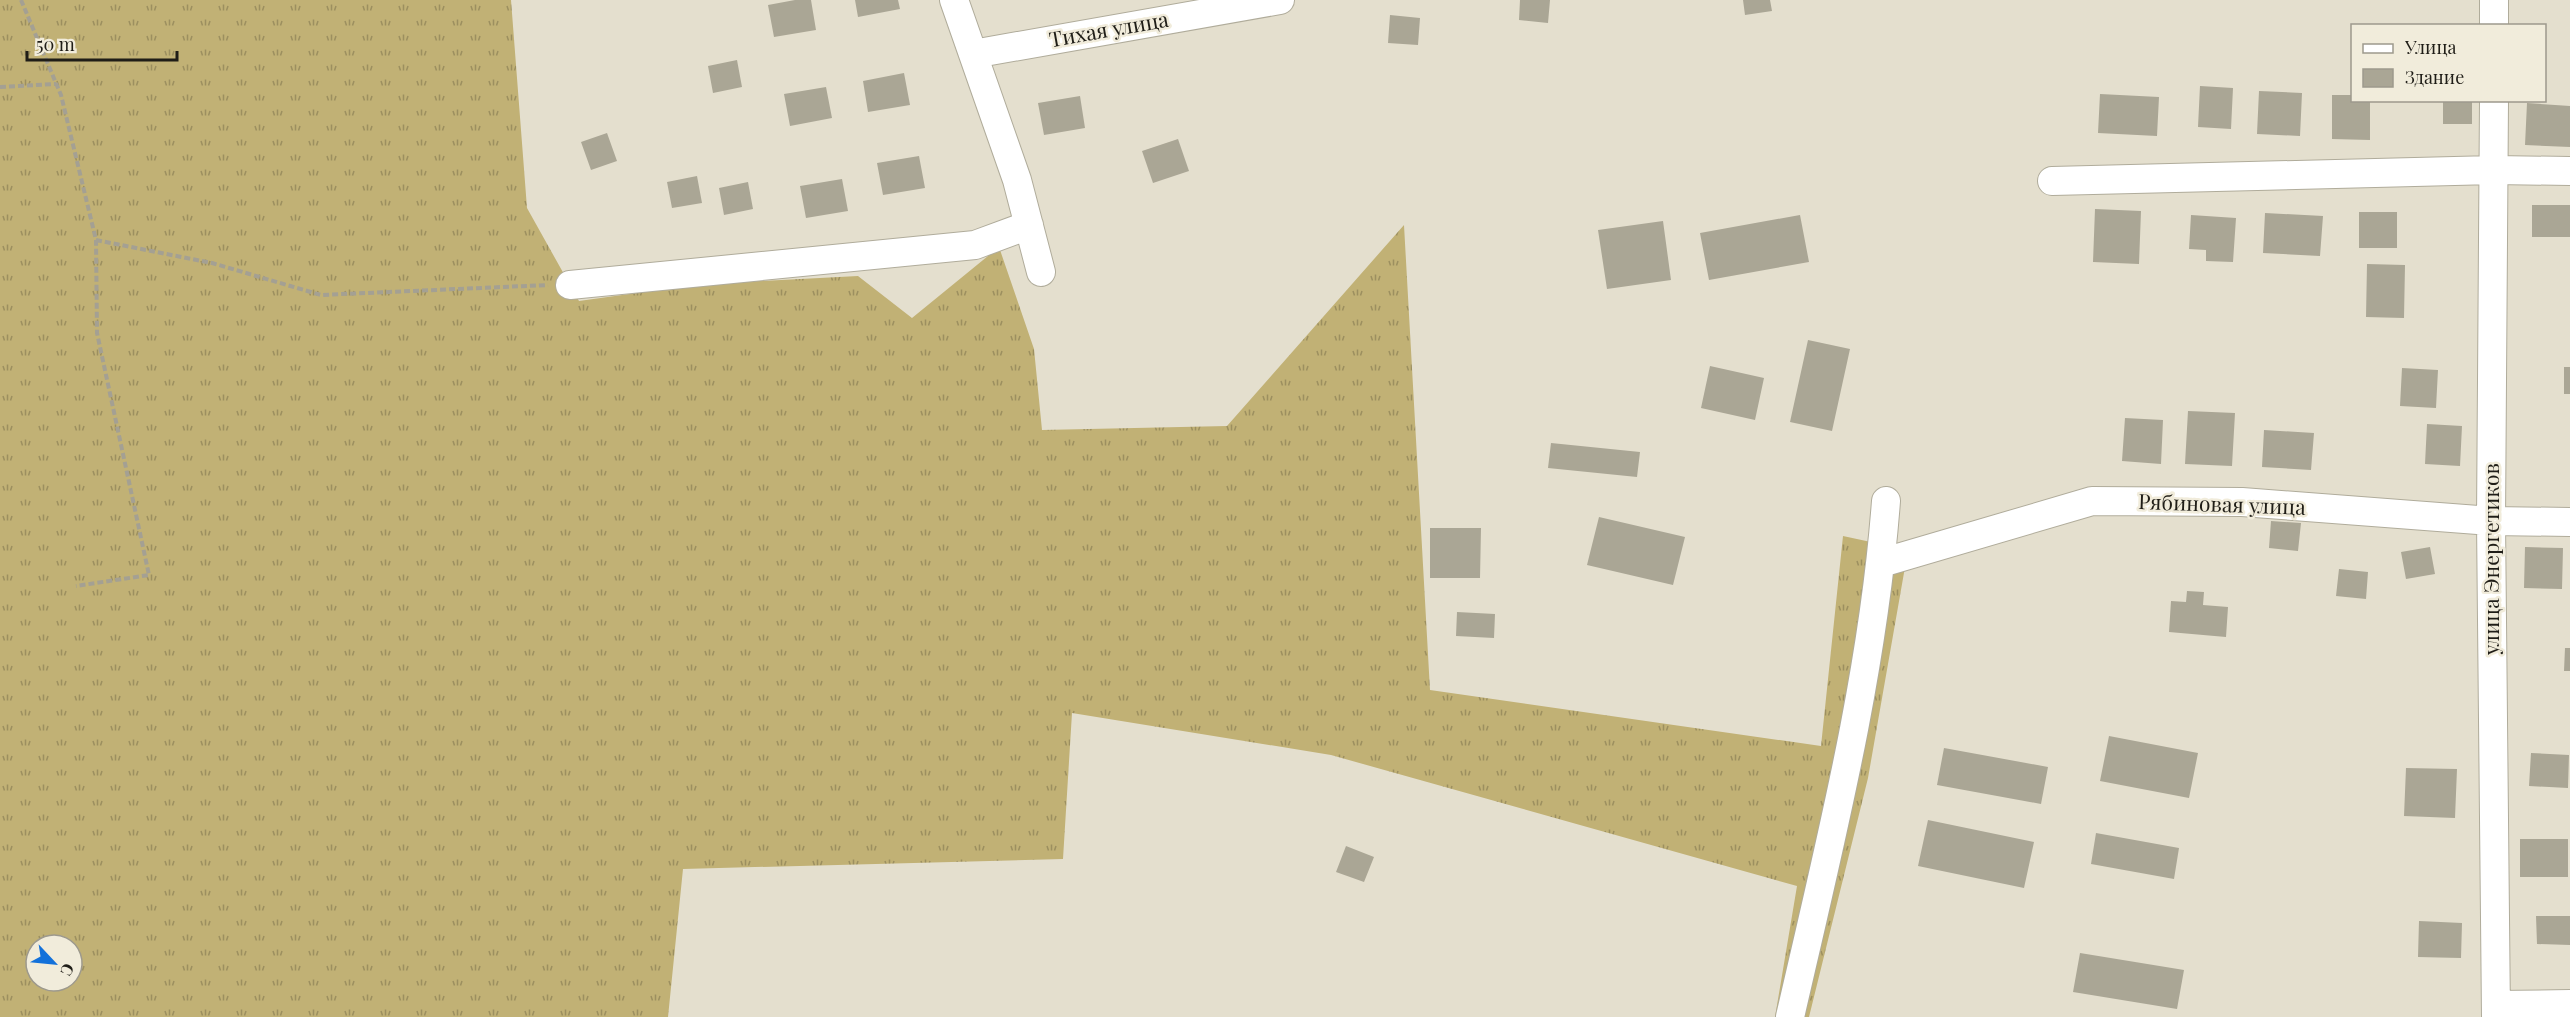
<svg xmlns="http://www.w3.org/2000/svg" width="2570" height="1017" viewBox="0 0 2570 1017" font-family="'Playfair Display',serif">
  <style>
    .grass { fill: url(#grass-tufts); fill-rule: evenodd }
    .building { fill: #aaa695 }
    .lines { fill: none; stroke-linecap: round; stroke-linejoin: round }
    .minor-casing { stroke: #b0ac9b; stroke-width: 30 }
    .path { stroke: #a4a093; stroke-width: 4; stroke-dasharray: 6 3; stroke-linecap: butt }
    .minor { stroke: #fff; stroke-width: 28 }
    .labels { text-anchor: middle; stroke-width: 5; stroke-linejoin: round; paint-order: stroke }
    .street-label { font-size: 21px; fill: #1f1d17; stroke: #f1ecdb }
  </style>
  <defs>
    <pattern id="grass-tufts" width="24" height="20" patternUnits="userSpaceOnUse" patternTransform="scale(1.5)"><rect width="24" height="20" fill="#c1b175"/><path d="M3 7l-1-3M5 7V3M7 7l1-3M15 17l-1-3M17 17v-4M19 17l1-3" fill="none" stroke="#9c8f5f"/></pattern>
  </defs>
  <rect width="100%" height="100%" fill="#e4dfce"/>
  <path class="grass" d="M0,0H511L527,208L579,301L701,284L858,276L912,318L999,247L1034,349L1042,430L1227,426L1404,225L1430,690L1821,746L1843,536L1908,550L1868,778L1809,1017H1775L1797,886L1331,755L1072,713L1063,859L683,869L668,1017H0ZM36,945H72V981H36Z"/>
  <path class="building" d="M795,0H811L816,30L774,37L768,5Z
    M855,0H898L900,9L858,17Z
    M1520,0H1550L1548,23L1519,20Z
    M1743,0H1770L1772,11L1745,15Z
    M1390,15L1420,18L1418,45L1388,43Z
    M737,60L742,87L713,93L708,66Z
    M904,73L910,105L868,112L863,81Z
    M2200,86L2233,88L2231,129L2198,127Z
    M826,87L832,118L790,126L784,94Z
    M2259,91L2302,93L2300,136L2257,134Z
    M2100,94L2159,97L2157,136L2098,133Z
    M2332,95H2352V100H2370V140L2332,139Z
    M1080,96L1085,128L1044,135L1038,103Z
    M2443,100H2472V124H2443Z
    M2527,103L2570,106V147L2525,145Z
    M607,133L617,161L591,170L581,142Z
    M1178,139L1189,171L1153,183L1142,151Z
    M919,156L925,188L883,195L877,163Z
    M697,176L702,203L672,208L667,182Z
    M842,179L848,211L806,218L800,186Z
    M748,182L753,209L724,215L719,188Z
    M2532,205H2570V237H2532Z
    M2095,209L2141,211L2139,264L2093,262Z
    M2359,212H2397V248H2359Z
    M2265,213L2323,216L2320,256L2263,253Z
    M1800,215L1809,262L1709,280L1700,233Z
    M2191,215L2236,218L2233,262L2206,261V250L2189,249Z
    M1663,221L1671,280L1607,289L1598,230Z
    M2367,264L2405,265L2404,318L2366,317Z
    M1808,340L1850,349L1832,431L1790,422Z
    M1710,366L1764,378L1755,420L1701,408Z
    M2564,367H2570V394H2564Z
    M2402,368L2438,370L2436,408L2400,406Z
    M2188,411L2235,413L2232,466L2185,464Z
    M2125,418L2163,420L2161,464L2122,461Z
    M2427,424L2462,426L2460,466L2425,464Z
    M2264,430L2314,433L2311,470L2262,467Z
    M1551,443L1640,452L1637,477L1548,468Z
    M1599,517L1685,537L1673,585L1587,565Z
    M2271,521L2301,523L2298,551L2269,548Z
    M1430,528H1481L1480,578H1430Z
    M2430,547L2435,574L2406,579L2401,552Z
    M2525,547L2563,548L2562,589L2524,588Z
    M2339,569L2368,572L2366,599L2336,596Z
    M2187,591L2204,592L2203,605L2228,607L2226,637L2169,632L2171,601L2186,602Z
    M1457,612L1495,614L1494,638L1456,636Z
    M2565,648H2570V671H2564Z
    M2109,736L2198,753L2189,798L2100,781Z
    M1944,748L2048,767L2041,804L1937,785Z
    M2531,753L2569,755L2568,788L2529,786Z
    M2406,768L2457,769L2455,818L2404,816Z
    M1928,820L2034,842L2024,888L1918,866Z
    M2096,833L2179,848L2174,879L2091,864Z
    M2520,839H2568V877H2520Z
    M1346,846L1374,857L1364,882L1336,872Z
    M2536,916H2570V945L2537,944Z
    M2419,921L2462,923L2461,958L2418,957Z
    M2080,953L2184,970L2177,1009L2073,992Z"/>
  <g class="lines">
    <defs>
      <path id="minor" d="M954,0L1017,180L1041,272
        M2494,26V0
        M973,54L1280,0
        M2494,100L2491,521L2496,1017
        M2052,181L2494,170L2570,171
        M570,285L975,245L1029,225
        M1881,563L2092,501L2242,502L2491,521L2570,522
        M2496,1005L2570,1004
        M1790,1017C1829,847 1873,675 1886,501"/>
    </defs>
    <use href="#minor" class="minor-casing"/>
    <path class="path" d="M21,0L61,95L96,240L97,333L149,575L76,586
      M0,87L56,84
      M96,240L212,263L321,295L548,285"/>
    <use href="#minor" class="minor"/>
  </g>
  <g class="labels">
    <g class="street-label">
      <text transform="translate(1109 30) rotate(-10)" y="7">Тихая улица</text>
      <text transform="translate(2222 505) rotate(2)" y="7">Рябиновая улица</text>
      <text transform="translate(2492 559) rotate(-90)" y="7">улица Энергетиков</text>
    </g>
  </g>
  <rect x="2351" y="24" width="195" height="78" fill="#f1ecdb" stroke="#9d998d" stroke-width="1.5"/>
  <rect x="2363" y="44" width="30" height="9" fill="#ffffff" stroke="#9d998d" stroke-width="1.5"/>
  <text x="2405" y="54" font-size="18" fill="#1f1d17">Улица</text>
  <rect x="2363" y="69" width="30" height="18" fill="#aaa695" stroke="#9d998d" stroke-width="1.5"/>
  <text x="2405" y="84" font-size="18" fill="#1f1d17">Здание</text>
  <g transform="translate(54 963) rotate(116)"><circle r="28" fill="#f1ecdb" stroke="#9d998d" stroke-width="1.5"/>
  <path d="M0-4.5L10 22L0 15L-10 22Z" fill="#1371da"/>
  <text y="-9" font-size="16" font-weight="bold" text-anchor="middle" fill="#1f1d17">С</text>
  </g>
  <path d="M27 51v9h150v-9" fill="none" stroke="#1f1d17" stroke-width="3"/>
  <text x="36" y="51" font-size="18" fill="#1f1d17" stroke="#f1ecdb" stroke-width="4.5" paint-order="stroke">50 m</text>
</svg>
